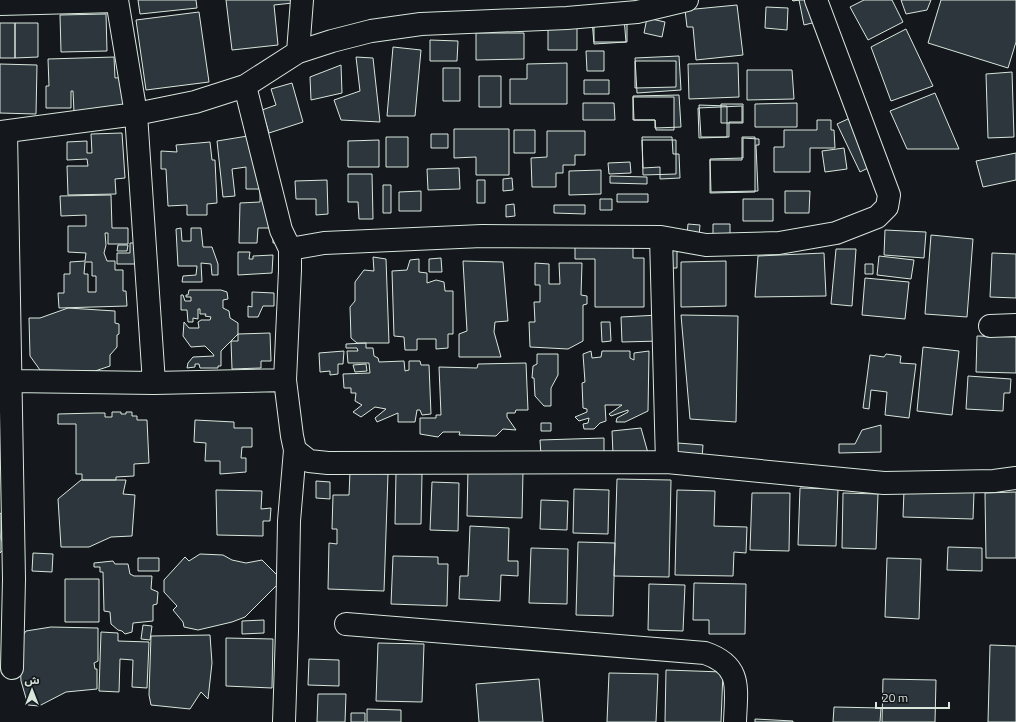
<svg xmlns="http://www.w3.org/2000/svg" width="1016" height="722" viewBox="0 0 1016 722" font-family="'Titillium Web','Noto Sans Arabic',sans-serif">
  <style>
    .building { fill: #2c363c; stroke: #d8e6dc; fill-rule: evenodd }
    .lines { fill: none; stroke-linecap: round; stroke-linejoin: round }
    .minor-casing { stroke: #d8e6dc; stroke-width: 24 }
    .minor { stroke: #14181c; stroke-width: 22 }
  </style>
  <rect width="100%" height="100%" fill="#14181c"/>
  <path class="building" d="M138,0H196L197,8L140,14Z
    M226,0H301L302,2L274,5L278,45L232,50Z
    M792,0H812L820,21L804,25L799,0L793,1Z
    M864,0H892L903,22L868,40L850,7Z
    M901,0H931L927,10L906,14Z
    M941,0H1016V42L1008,68L928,43Z
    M737,5L743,55L696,60L693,27H687L685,10Z
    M766,7L788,8L787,30L765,28Z
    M199,12L209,82L146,90L136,20Z
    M106,14L107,51L61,52L60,15Z
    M624,18L626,42L594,44L592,20Z
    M647,18L665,22L662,37L644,33Z
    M594,19H627V42H594Z
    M0,23H15V58H0Z
    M15,23H38V57L15,58Z
    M548,25H577V50H548Z
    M906,29L933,86L891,101L871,47Z
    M476,33H524V59L476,60Z
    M430,40L458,41L457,61H430Z
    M393,47L421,50L415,116H387Z
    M586,51H604V71H587Z
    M679,56L681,90L637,93L635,58Z
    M114,57L115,78L127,77L129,110L74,112L73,91H71V108H46V86H49L48,59Z
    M356,57L373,58L380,122L341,120L334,100L360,91Z
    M635,61H676V87L635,88Z
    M567,63V104H510V79H527V64Z
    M738,63L739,97L689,99L688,64Z
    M0,64L37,65L36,114L0,113Z
    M341,65L342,93L311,100L310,77Z
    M443,68H460V101H443Z
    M747,70H792L794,99L747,100Z
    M1012,72L1014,137L988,138L986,74Z
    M479,76H501V107H479Z
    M584,80H609V94H584Z
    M292,83L303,122L269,133L262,110L276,105L271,89Z
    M935,93L959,149H907L890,111Z
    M679,95L681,127L655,128V120H634L633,96Z
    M633,97H674V130H656L655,120H633Z
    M583,103H614L615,120H583Z
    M797,103V127H755V104Z
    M721,104H743V123H721Z
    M699,105L727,106V137H701Z
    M742,106V122H729V137L699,138L698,108Z
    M850,118L872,166L860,172L837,124Z
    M817,120H831V130H834L835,148H810V172H774V147H784V130H817Z
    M454,129H509V175H476V157L454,158Z
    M514,130H535V153H514Z
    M547,131H585V155H575V165H563V173H556V187H532L531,158L547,157Z
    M122,133L125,178L115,179L116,194L68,195L67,166H88L87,159L67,160V142L87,141V153H92L91,134Z
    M260,134L266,189H246V167L232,169L235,196L223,197L217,141Z
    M431,134H448V148H431Z
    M386,137H408V167H386Z
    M642,137H672L673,154H679L680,178L660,179V167L643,168Z
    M742,137H755V192L710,193V160H742Z
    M743,138L759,139V145H756L758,191L711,192L710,159L743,158Z
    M379,140V167H348V141Z
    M642,140H676V174L643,175Z
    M210,142L212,160H215L217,203L207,204V215H187V205L168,206L166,169H161V151L177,152L176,145Z
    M844,148L847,169L825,172L822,151Z
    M1016,153V180L983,187L976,161Z
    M630,162L631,173L609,174L608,163Z
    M459,168L460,189L428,190L427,169Z
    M601,170V194L569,195V171Z
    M348,174H372L373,219H359L358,202H348Z
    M610,176L647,177V184L610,183Z
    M512,178L513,190L503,191V179Z
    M327,180L328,214L316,215V199H296L295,181Z
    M477,180H485V203H477Z
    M383,185H391V213H383Z
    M421,191V211H399V192Z
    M785,191H810L809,213H785Z
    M260,192L285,243H273V228H258L257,243H239L240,203L260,202Z
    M617,194H648V202H617Z
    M111,195L112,228H128V244H108V233H105L106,245L104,253L107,261H115V270H123V291H126L127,306L59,308L58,293H64V274H70V262L85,261L86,253L68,252V226H86V215L61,216L60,196ZM85,262H92V276H96V292H88V274H84Z
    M600,199H612V210H600Z
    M743,199H773V221H743Z
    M514,204L515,216L506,217V205Z
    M554,205H585V214L554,213Z
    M688,224L700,225L699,236L687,235Z
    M713,224H730V245H713Z
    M181,228L182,241H191V228H201L203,247H212L218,264V275H212L211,264L201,263L202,282H182L183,276L196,275L197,266H178L176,229Z
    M885,230L926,232L924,258L884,255Z
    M931,235L973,239L967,317L925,314Z
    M130,243H135L140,264H117V253H130Z
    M633,243V258H644V307H595V259H575V244Z
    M118,245H128L127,251H117Z
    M668,246H677V268H668Z
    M836,249H856L852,306L831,304Z
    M238,252H250L249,259H253V256L273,255L272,273L238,275Z
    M824,253L826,296L755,297L758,256Z
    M992,253L1016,254V298L990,297Z
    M879,256L914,260L911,279L877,275Z
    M373,257L386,259L389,343H357L351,338L350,307L355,301V282L364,270L374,271Z
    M441,258L442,272H429V259Z
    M419,259V272L427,273V283L436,280L444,282L445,291H453V334H448V348L436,349V339H417V350H405L404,337L394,336L392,271L407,270L410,260Z
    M463,261L503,262L508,321L495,322L494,332L501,357H459V334L467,331Z
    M726,261V306L681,307V262Z
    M535,263L549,264V284H560L559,263H582L581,295L587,296V304L583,305V341L568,349L530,347L529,322H535L534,302H540V285H535Z
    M865,264H873V274H865Z
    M865,278L909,282L905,319L862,315Z
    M189,290H221L227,292L228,299L223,300V308L229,311L230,318L238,323V334L221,351V366H218V368H200L199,364H195V367L187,368L188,363L193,357L214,356L213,354L205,346L191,347L183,336L184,322L189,328H199L198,322L201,320H210L211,317L205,316L206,314H200V309H198V319L193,318V322H188L187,310H181V295H183L185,301H191V297H186V295H188Z
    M252,292L274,293V306H263L258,317H248V306L252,307Z
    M68,308L115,311V323L119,324V334L117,335V347L110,355V366L95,371L40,370L30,356L29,318H40Z
    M659,315L660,341L622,342L621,317Z
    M681,315L738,316L736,422L690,419Z
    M601,322H610L611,341L602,342Z
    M270,333L271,361H261V368L232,369L231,341H238V334Z
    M977,336L1016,337V373L976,372Z
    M366,343V348H373L374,356L378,358L379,362L404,361L405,371L409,370V361H420L421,365H429L431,414L422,415L420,410H417L415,422H398V413L377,422L375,418L386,409L375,407L361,417L353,412L362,405L355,401L356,393H351V388H344L343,374L370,373L369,363H348L347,351H358L357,348H346V344Z
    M923,347L959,351L952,415L917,411Z
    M344,351L343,364H338V374L330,375V371L320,372L319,353Z
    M591,351L592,358L601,357L602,351H630V358L634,360V353L649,351L648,411L625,422H616L617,418L628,412V410L611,416L609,414L622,405H605L606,421L600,423L594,429H584L583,424L588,423L589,418L579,421L575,417L587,412V409L583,408L582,383L585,382L583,354Z
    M537,354H558V375L551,388V406H544L535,396L534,378H532L533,366L537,364Z
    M886,354L901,356L900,363L916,364L909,418L885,415L887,392L871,390L869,409L863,408L870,355L884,357Z
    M526,363L528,410H516L515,413H507V417L516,430L503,429L496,436L459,435L460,432H443L438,437L420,434V418H436V415H441L439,367L477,368L478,364Z
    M366,364L367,371L355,372L353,365Z
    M968,376L1011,379L1010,393H1004L1003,411L966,409Z
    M112,412H121V414H126V412H132V416H137V420H147L149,463L134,464V476L116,477V480H82V474H76V424H58V414L96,413H105V417H112Z
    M195,420L234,422V428H252V447H242L241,458H246V472L220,474V461H205L206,443L194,442Z
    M541,423H551V431H541Z
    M881,425V452L839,453V444H855L862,430Z
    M641,428L648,453L613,454L612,431Z
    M604,438V455L541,456L540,440Z
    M678,443L703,445L702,458L677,457Z
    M468,469L523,471L522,518L467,516Z
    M350,472L388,474L384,591L328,589L329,543L337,544V529H332L333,495H349Z
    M396,473L422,474L421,524H395Z
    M617,479L671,480L669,577L614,576Z
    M81,480H126L123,494L135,495L132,536L111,537L89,547H61L58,499Z
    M316,481L330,482V499L316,498Z
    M432,482L459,483L458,531L430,530Z
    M800,488L838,489L836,546L798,545Z
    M574,489L609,490L608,534L573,533Z
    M216,490L262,491L261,509L271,508L270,521H263V536L217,535Z
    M677,490L715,491L714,526L747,527L746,553L734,552L733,576L675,575Z
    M904,490L974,492L973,519L903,517Z
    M1016,492V558H986L985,493Z
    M752,493H790L789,551L750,550Z
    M843,493L878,494L876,549L842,548Z
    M541,500L568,501L567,530L540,529Z
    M0,513L10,520L2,524L1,538L5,548L0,553Z
    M470,526L509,528L508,561H518V576L501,575L500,601L459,599L460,576H468Z
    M578,542L615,543L613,616L576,615Z
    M948,547L982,548V571L947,570Z
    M531,548L568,549L567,604L529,603Z
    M33,553L53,554L52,572L32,571Z
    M200,554L223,555L232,560L246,563L262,560L282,580L245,617L232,622L198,630L184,627L183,622L173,610L177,606L164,592V580L185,557L189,561Z
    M393,556L438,557V564H448L447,606L391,604Z
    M138,558H159V571H138Z
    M887,558L921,559L919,619L885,617Z
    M113,561L115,564H128L130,574L134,576H152L151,589L158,592L157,604L153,605V621L133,623L132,632L125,634L122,631L118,630L111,624L110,612L104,611L103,572H100V567H94V563Z
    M65,579H99V622H65Z
    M694,583L746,584L745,634H709V620H693Z
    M649,584L685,585L683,631L648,630Z
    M264,620V633L242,634V621Z
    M143,625L152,626L150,640L141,639Z
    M51,627L98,628V661L94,663L95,669H97V689L66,692L39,706L28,705L21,681L19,641L26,631Z
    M101,632L118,633V641L149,642L147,688L132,687L133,660L120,659L119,692L99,691Z
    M210,635L212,663L208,699L201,692L190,709L151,705L149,695L151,636Z
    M226,638L273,639L272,688L226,686Z
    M378,643L424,644L422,702L376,701Z
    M990,645L1016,646V722H988Z
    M309,659L339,660V686L308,685Z
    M666,670L723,672L721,722H665Z
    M609,673L658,674L656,722H607Z
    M539,679L543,722H479L476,684Z
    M883,679L936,680L935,722H882Z
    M318,694H346L345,722H317Z
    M834,707L881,708L880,722H833Z
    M367,709L401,710V722H367Z
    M351,713H365V722H351Z
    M755,719L793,721V722H755Z"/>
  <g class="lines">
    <defs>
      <path id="minor" d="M117,0L136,114L154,383
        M816,0L889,195L887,207L877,217L836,233L779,243L706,245L661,237L482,236L324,243L290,249V270L285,380L292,436L295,450L309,461L328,463L667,462L884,483L994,481L1016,478
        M0,4L117,1
        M298,52L302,0
        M245,86L281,230L290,249
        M0,132L136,114L195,102L245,86L298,52L332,41L371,31L421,24L567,18L637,12L687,0
        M6,132L14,579L12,668
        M661,237L667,462
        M990,326L1016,325
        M11,381L154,383L285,380
        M346,624L705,653C743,666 736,689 735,722
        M284,722L287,631L289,521L295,450"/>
    </defs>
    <use href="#minor" class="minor-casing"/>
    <use href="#minor" class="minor"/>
  </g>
  <g transform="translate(32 690)" stroke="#14181c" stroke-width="3" paint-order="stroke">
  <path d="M0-3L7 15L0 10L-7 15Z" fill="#d8e6dc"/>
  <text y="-6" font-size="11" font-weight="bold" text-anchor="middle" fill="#d8e6dc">ش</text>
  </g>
  <path d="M876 702v6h73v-6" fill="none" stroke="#d8e6dc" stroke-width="2"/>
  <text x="882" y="702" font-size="12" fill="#d8e6dc" stroke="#14181c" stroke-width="3" paint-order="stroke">20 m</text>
</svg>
